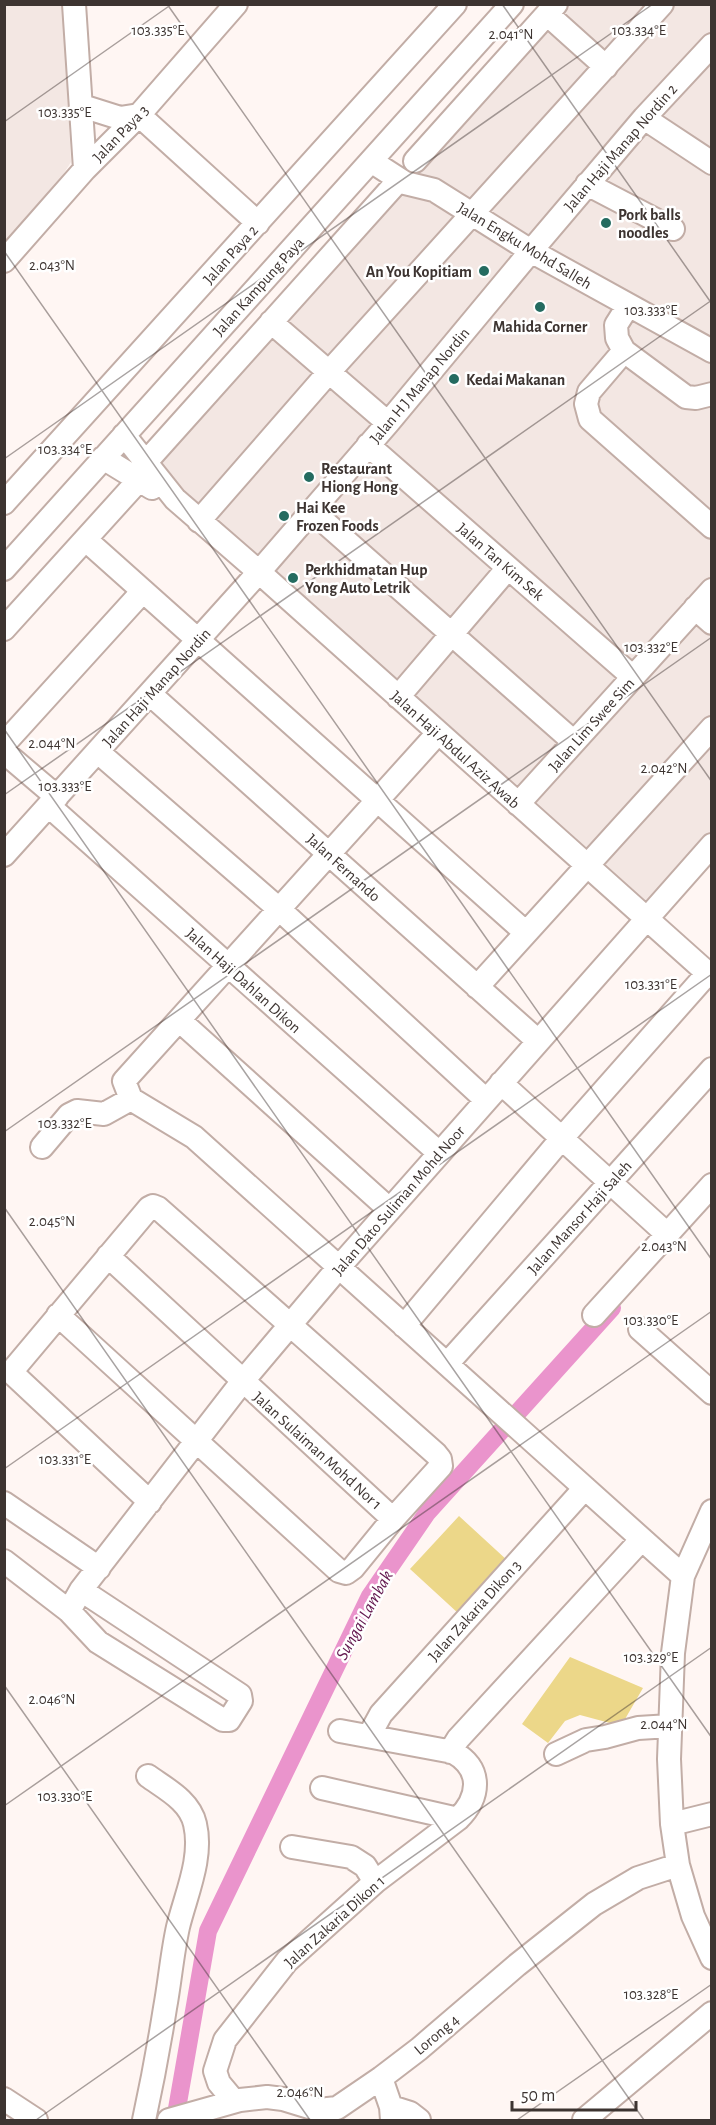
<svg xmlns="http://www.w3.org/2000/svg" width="716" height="2125" viewBox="0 0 716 2125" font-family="'Alegreya Sans',sans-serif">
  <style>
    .built { fill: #f3e7e3 }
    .green { fill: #ecd789 }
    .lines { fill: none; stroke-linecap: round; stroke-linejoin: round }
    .canal { stroke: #ea94cc; stroke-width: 18 }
    .minor-casing { stroke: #c2ada6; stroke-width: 26 }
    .minor { stroke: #fff; stroke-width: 22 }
    .ticks { fill: none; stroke: #3d3431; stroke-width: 1.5; stroke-opacity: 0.45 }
    .poi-dot { fill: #246b60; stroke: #fff; stroke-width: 2 }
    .labels { text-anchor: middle; stroke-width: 5; stroke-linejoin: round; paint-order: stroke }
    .street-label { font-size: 16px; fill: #3d3431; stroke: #fff }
    .poi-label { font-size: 16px; font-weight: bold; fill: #3d3431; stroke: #fff; text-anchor: start }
    .water-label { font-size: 18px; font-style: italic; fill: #62174e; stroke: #fff }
    .ticks-label { font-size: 15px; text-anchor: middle; fill: #3d3431; stroke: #fff; stroke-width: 5; stroke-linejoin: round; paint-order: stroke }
  </style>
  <rect width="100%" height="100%" fill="#fff6f3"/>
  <path class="built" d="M5,5H63L71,162L57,184L5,240Z
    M552,5H711V855L655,918L215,526L147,454Z"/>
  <path class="green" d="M459,1516L508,1561L459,1614L410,1569Z
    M570,1657L643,1688L621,1726L580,1715L565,1721L548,1743L522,1724Z"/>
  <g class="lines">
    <path class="canal" d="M175,2120L208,1931L370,1596L427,1513L612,1308"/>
    <defs>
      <path id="minor" d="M74,4L85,169
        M547,14L606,67
        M82,106L120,118L139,115L258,223
        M644,118L712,163
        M371,161L405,183L434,190L531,251L712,351
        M415,161L556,4
        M587,184L673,229
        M4,261L85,169L139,115L236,4
        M628,306L616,325L617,338L624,351L686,397L696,398L712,394
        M271,322L388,423
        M624,351L589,392L586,404L590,419L712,527
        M124,435L175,499L259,572L712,977
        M368,445L633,677
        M103,458L152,488
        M146,462L399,180
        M4,503L455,4
        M312,511L574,742
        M199,521L329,372L662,4
        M86,540L525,932
        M4,569L512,4
        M695,608L712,623
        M4,629L139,480
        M150,694L538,1041
        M398,697L508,568
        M438,733L124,1081L131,1099L194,1137L683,1576
        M4,744L143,591
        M4,752L57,797
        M98,752L279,909L486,1100
        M518,804L712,590
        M49,806L439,1153
        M4,855L259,572L388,423L531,251L644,118L712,45
        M477,987L712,728
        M179,1020L389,1209
        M501,1083L668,1235
        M42,1147L69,1115L77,1111L104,1114L131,1099
        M108,1256L393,1519
        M58,1315L339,1571L346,1573L353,1568L393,1519L441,1466L440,1459L436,1454L158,1208L153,1206L149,1208L12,1371V1373L150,1502
        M594,1315L712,1185
        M404,1326L562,1138L707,974
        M640,1329L712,1393
        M447,1364L712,1069
        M4,1503L99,1568
        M712,1511L683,1576L673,1653L669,1759L672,1824L678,1865L693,1916L712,1958
        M4,1561L69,1611L81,1590L242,1382L339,1267L712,845
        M69,1611L98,1642L223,1720H229L241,1701L240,1695L81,1590
        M369,1736L381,1714L585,1488
        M450,1752L458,1739L642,1539
        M556,1754L586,1740L605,1737L638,1728L670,1726
        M322,1788L458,1819
        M672,1824L712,1814
        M292,1847L351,1857L365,1866L375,1882
        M381,2078L391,2107L392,2120
        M4,2099L36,2120
        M234,2101L219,2083L215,2071L225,2040L287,1961L375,1882L458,1819C480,1797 483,1769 453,1752L340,1731
        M391,2107L410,2113L419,2120
        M144,2120C152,2083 159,2046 165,2008C170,1981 172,1954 178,1927C186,1894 203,1858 195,1824C190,1801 166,1789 148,1776
        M169,2120L240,2100L267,2097L283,2099L319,2110L337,2108L381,2078L419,2049L517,1965L594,1904L638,1878L678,1865
        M584,2120L712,2013"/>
    </defs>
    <use href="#minor" class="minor-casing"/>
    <use href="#minor" class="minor"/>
  </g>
  <path class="ticks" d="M167,4L712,782M502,4L712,304M4,122L172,4M4,251L712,1260M4,459L653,4M4,729L712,1738M4,795L712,300M4,1132L712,637M4,1207L644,2120M4,1469L712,974M4,1685L310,2120M4,1806L712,1311M36,2120L712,1647M517,2120L712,1984"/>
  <g class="poi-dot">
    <circle cx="606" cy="223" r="6"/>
    <circle cx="484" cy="271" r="6"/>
    <circle cx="540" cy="307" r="6"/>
    <circle cx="454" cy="379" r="6"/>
    <circle cx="309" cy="477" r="6"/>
    <circle cx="284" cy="516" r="6"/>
    <circle cx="293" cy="578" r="6"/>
  </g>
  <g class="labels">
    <g class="street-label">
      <text transform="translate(120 133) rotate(-46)" y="6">Jalan Paya 3</text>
      <text transform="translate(620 147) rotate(-49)" y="6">Jalan Haji Manap Nordin 2</text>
      <text transform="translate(525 245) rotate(31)" y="6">Jalan Engku Mohd Salleh</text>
      <text transform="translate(230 254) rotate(-48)" y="6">Jalan Paya 2</text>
      <text transform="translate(258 286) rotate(-48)" y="6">Jalan Kampung Paya</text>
      <text transform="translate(419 385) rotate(-50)" y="6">Jalan H J Manap Nordin</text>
      <text transform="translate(501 561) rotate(41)" y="6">Jalan Tan Kim Sek</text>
      <text transform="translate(156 687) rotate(-48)" y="6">Jalan Haji Manap Nordin</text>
      <text transform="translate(591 724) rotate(-48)" y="6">Jalan Lim Swee Sim</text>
      <text transform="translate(456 749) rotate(42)" y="6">Jalan Haji Abdul Aziz Awab</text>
      <text transform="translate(344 867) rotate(42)" y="6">Jalan Fernando</text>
      <text transform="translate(244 980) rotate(42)" y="6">Jalan Haji Dahlan Dikon</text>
      <text transform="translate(398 1200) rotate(-49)" y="6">Jalan Dato Suliman Mohd Noor</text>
      <text transform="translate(579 1217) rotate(-48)" y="6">Jalan Mansor Haji Saleh</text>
      <text transform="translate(318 1450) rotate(42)" y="6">Jalan Sulaiman Mohd Nor 1</text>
      <text transform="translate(474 1610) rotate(-48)" y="6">Jalan Zakaria Dikon 3</text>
      <text transform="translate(334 1921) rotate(-42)" y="6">Jalan Zakaria Dikon 1</text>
      <text transform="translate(436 2034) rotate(-40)" y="6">Lorong 4</text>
    </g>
    <g class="poi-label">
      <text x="618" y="220">Pork balls<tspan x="618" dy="18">noodles</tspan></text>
      <text x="472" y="277" text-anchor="end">An You Kopitiam</text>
      <text x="540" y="332" text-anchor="middle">Mahida Corner</text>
      <text x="466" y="385">Kedai Makanan</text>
      <text x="321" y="474">Restaurant<tspan x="321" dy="18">Hiong Hong</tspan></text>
      <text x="296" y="513">Hai Kee<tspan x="296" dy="18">Frozen Foods</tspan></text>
      <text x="305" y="575">Perkhidmatan Hup<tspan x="305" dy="18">Yong Auto Letrik</tspan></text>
    </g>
    <g class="water-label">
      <text transform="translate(364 1615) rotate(-61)" y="6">Sungai Lambak</text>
    </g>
  </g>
  <g class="ticks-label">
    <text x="158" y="35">103.335°E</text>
    <text x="639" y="35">103.334°E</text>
    <text x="511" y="39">2.041°N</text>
    <text x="65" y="117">103.335°E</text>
    <text x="52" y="270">2.043°N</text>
    <text x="651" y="315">103.333°E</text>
    <text x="65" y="454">103.334°E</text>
    <text x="651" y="652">103.332°E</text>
    <text x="52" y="748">2.044°N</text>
    <text x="664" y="773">2.042°N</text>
    <text x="65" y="791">103.333°E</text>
    <text x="651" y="989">103.331°E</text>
    <text x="65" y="1128">103.332°E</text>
    <text x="52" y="1226">2.045°N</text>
    <text x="664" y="1251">2.043°N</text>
    <text x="651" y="1325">103.330°E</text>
    <text x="65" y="1464">103.331°E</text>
    <text x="651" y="1662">103.329°E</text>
    <text x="52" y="1704">2.046°N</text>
    <text x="664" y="1729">2.044°N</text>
    <text x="65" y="1801">103.330°E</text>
    <text x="651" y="1999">103.328°E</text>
    <text x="300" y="2097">2.046°N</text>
  </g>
  <rect width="716" height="2125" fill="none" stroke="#3d3431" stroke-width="12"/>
  <path d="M512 2101v9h124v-9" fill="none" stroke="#3d3431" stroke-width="3"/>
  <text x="521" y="2101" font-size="18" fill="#3d3431" stroke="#ffffff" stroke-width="4.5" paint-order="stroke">50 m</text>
</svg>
